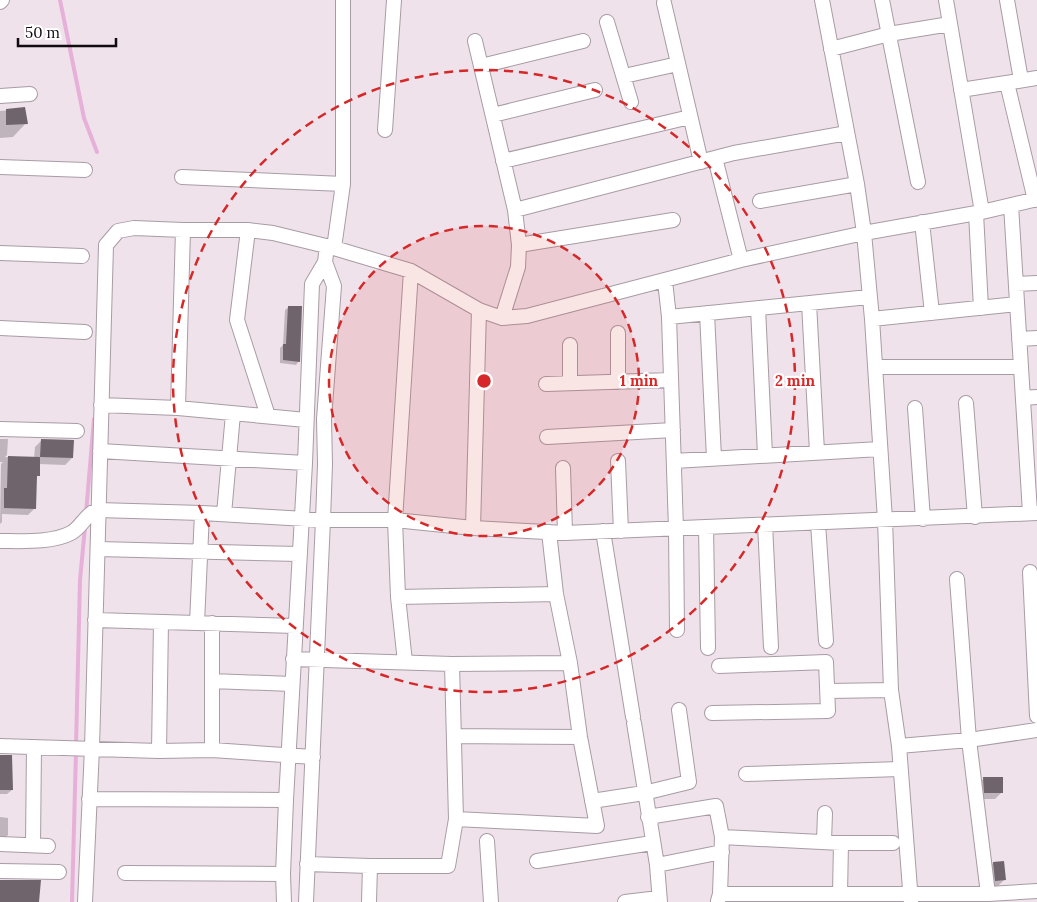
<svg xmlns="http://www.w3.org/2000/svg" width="1037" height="902" viewBox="0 0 1037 902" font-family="Lora,serif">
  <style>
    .shadow { fill: #0003 }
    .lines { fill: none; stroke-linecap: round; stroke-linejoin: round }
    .stream { stroke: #e6b0d8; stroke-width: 4 }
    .building { fill: #6f646c }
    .minor-casing { stroke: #a89ca4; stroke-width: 16 }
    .minor { stroke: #fff; stroke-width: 14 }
    .ring { fill: none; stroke: #d62828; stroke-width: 2.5; stroke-dasharray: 9 6 }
    .centre { fill: #d62828; stroke: #fff; stroke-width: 2.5 }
    .ring-label { font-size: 15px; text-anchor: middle; font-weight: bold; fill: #d62828; stroke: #fff; stroke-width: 4.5; stroke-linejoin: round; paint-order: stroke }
  </style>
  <rect width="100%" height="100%" fill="#efe2eb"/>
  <path class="shadow" d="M24,109L26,123L13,137L0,138V111Z
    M289,307L299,361L296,365L280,363V348L283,345L285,310Z
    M0,439H8L7,455L5,457L34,458L35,447L42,440L72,458L65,465L39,464L38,475L36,478L35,508L28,515L2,514V522L0,524L1,464L3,462H0Z
    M0,755L11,756L12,790L7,794H0Z
    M984,778L1002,792L995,799H978L977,785Z
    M0,817L8,818V835L4,839H0Z
    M993,863L1004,880L998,886L989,887L987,870Z"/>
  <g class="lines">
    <path class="stream" d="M60,0L84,118L97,152
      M86,513L94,419
      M76,745L80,580L85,527
      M72,902L76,752"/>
  </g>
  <path class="building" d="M25,107L28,124L6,125V109Z
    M288,306H302L300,362L283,360V344H286Z
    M41,439L74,440L73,458L40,457Z
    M8,456L40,457V476H37L36,509L4,508V488H7Z
    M0,755H12L13,790H0Z
    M983,777H1003V793H984Z
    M1004,861L1006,880L995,881L993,862Z
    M0,880H41L39,902H0Z"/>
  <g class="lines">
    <defs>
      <path id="minor" d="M822,0L857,184L864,233L872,319L885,520L891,690L899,746L911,902
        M882,0L918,182
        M946,0L982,212
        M1007,0L1021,80
        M0,2L2,0
        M664,3L701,162
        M607,22L631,102
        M475,41L515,210L519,245L518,267L502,318
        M831,49L889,34L950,24
        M481,66L583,41
        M624,76L678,64
        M1007,83L1035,200
        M961,90L1037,78
        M0,96L30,94
        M493,115L595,90
        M385,130L394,0
        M715,158L741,260
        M503,161L690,117
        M0,167L85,170
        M182,177L343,184
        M760,201L857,184
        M1011,205L1030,513
        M515,210L734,153L847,133
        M976,213L981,308
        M922,222L932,313
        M248,230L237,320L268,416
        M519,245L673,220
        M334,248L343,184V0
        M0,253L82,256
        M411,271L395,520L398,597L556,594
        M665,281L669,317L676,529L677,630
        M1016,284L1037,283
        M809,303L817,452
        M758,308L765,455
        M707,313L714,458
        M669,317L869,297
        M872,319L1017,304
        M0,328L85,332
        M618,333V382
        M1019,339L1037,338
        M570,345V383
        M875,367H1021
        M546,384L671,380
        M1023,398L1037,397
        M966,403L975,517
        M101,405L178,408L306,420
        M178,408L183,230
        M915,408L923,519
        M0,429L77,431
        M547,437L673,430
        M100,451L305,463
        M618,461L621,531
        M674,461L880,449
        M563,468L565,533
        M224,514L233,414
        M818,523L826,641
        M765,524L771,647
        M706,527L708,648
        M473,528L479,310
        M603,531L633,717
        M0,541C22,541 52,543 71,533C82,527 86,513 98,510L202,513L323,520H395L473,528L565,533L1037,513
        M98,549L299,554
        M1030,572L1037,716
        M957,579L969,740L988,894
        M398,597L405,662
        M95,620L295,626
        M197,623L202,513
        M212,623V750
        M293,659L452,664L570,663
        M212,681L292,684
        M828,691L891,690
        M712,713L828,711L826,662L719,666
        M634,723L657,865L660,902
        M455,736L580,737
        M0,746L159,751L212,750L313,757
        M899,746L969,740L1037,730
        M159,751L161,622
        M746,774L900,769
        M89,799L286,800
        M592,801L644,793L689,782L679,710
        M648,817L716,806L722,837L720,894L718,901
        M456,819L597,826L580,737L570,663L556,594L549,532
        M722,837L841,843H893
        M487,841L491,902
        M824,841L825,813
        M0,844L48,846
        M33,845L34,747
        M537,861L652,843
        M307,864L370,866H448L456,819L452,664
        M657,865L722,852
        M0,871L59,872
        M125,873L283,874
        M720,894H988L1037,891
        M840,894L841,843
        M85,902L92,748L106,245L118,231L134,228L183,230H248L273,233L334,248L411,271L479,310L502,318L527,316L741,260L864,233L982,212L1037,199
        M284,902L283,874L286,800L305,463L312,284L325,262L327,246
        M306,902L323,520L325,464L324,419L334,286L325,262
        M369,902L370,866
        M625,902L659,898"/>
    </defs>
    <use href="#minor" class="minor-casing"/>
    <use href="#minor" class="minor"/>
  </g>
  <circle cx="484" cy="381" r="155" fill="#d62828" fill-opacity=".12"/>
  <g class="ring">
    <circle cx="484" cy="381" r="155"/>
    <circle cx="484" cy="381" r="311"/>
  </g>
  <circle cx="484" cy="381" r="8" class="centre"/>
  <g class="ring-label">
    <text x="639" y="386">1 min</text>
    <text x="795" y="386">2 min</text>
  </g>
  <path d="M18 38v8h98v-8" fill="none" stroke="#100b0e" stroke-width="2.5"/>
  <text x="25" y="38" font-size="15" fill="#100b0e" stroke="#ffffff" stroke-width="4" paint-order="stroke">50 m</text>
</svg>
